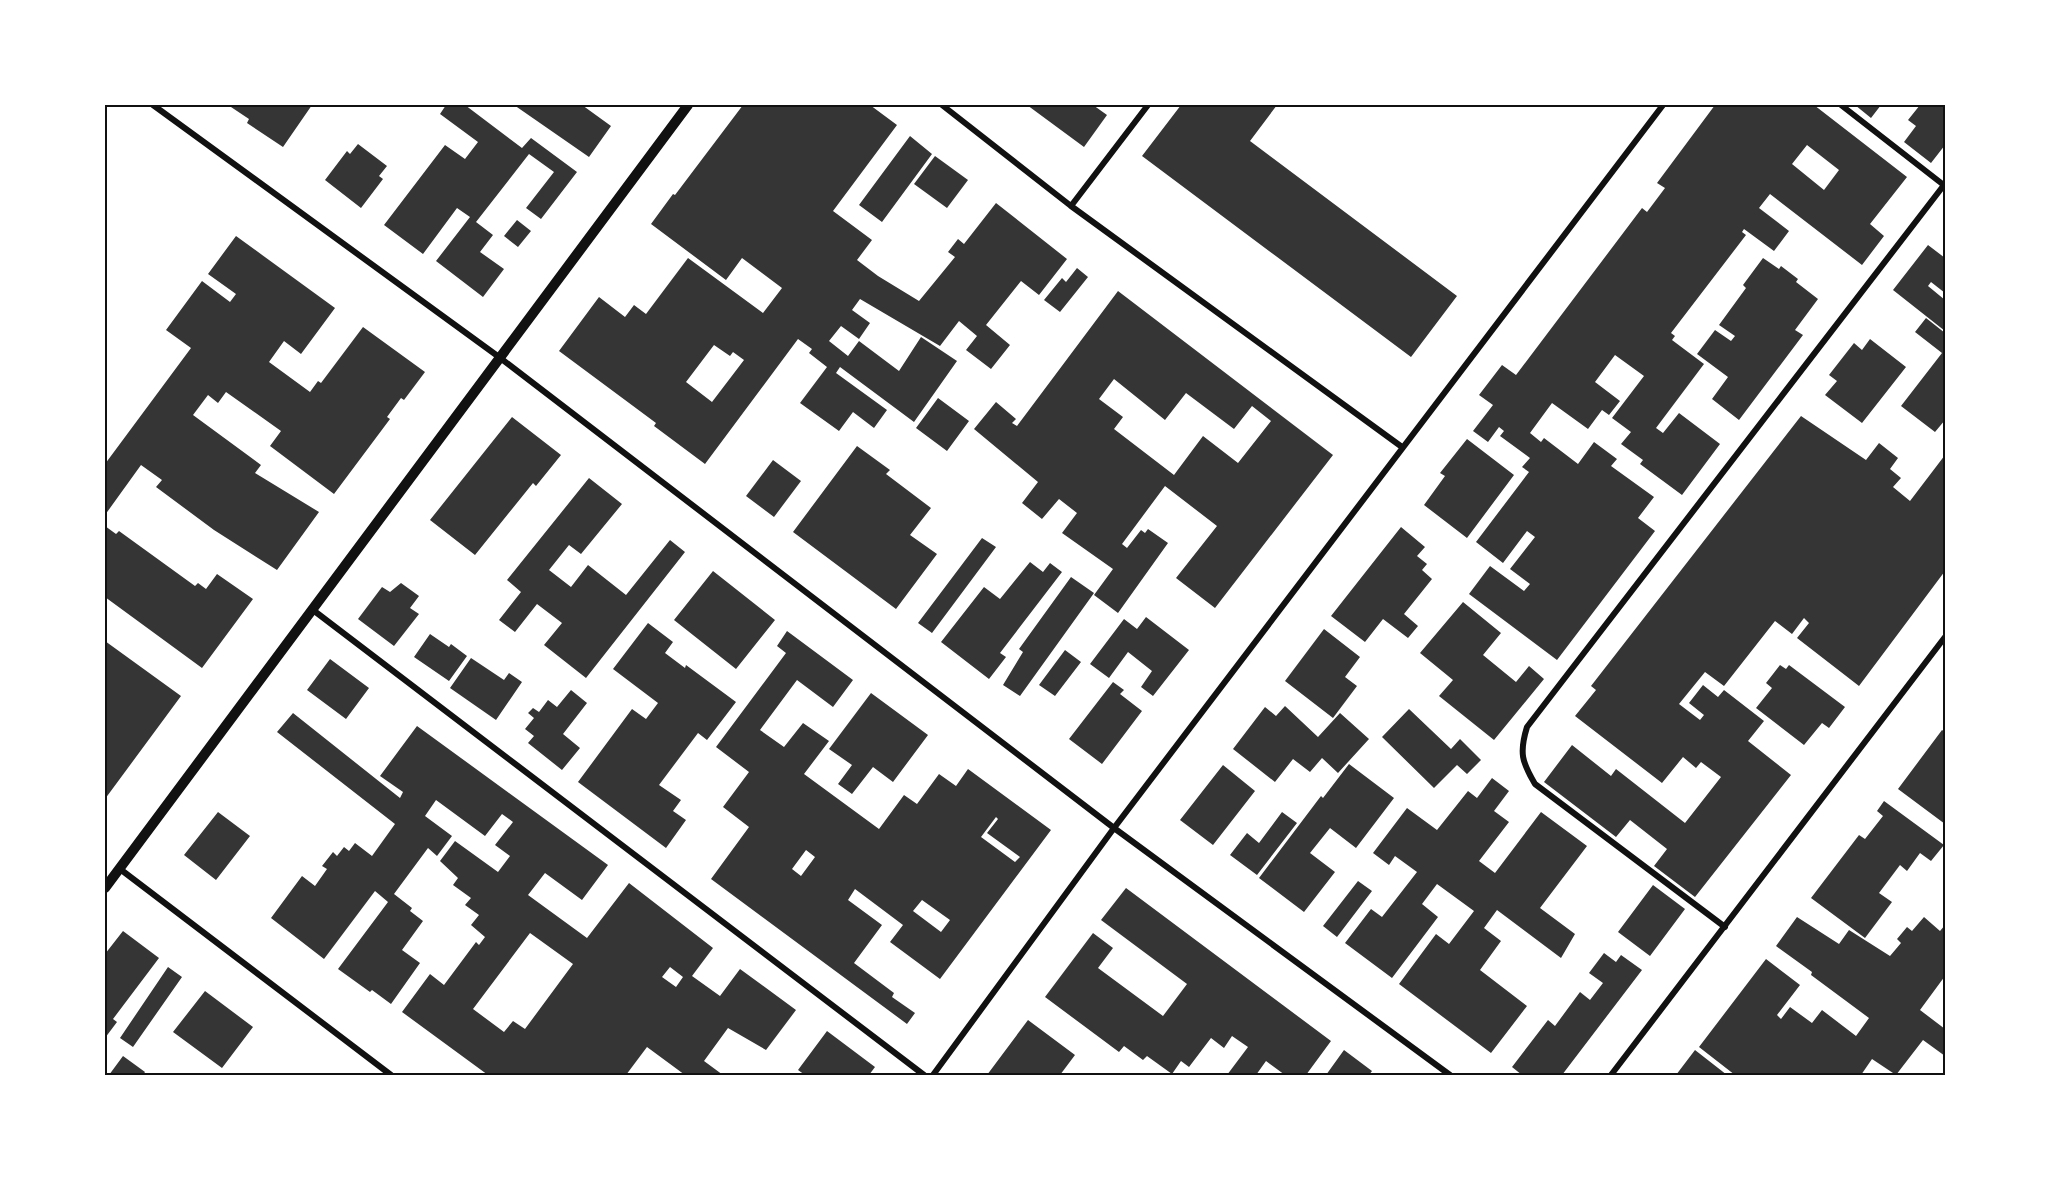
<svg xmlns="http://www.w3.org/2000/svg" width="2050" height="1180" viewBox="0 0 2050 1180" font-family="Mulish,sans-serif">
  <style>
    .building { fill: #353535; fill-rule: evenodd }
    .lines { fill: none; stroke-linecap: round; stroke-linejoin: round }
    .minor { stroke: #111; stroke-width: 6 }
    .tertiary { stroke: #111; stroke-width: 10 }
    .neatline { fill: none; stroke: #111; stroke-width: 2 }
  </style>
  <rect width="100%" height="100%" fill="#fff"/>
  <path class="building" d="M228,105H312L283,147L247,123L249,119Z
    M446,105H465L522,148L531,138L577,172L541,219L526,208L554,172L529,154L476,222L493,235L480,252L504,269L483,297L436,261L470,217L457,208L423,254L384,225L445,145L465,159L478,142L440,114Z
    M514,105H582L611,126L589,157Z
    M743,105H870L897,125L833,211L872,240L857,260L878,276L919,301L955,257L948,252L958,239L964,244L996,203L1067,259L1039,295L1021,281L986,325L1010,345L991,369L966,350L977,336L959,321L940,346L860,299L852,310L870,323L859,339L841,326L829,341L848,356L859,341L899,371L921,337L957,361L914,422L840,367L836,373L887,410L874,428L853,412L839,431L800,403L827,367L809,353L812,349L798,339L705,464L654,426L656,423L559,351L599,297L625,317L634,305L646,314L688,258L763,313L782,288L742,258L726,280L651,224L673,194L675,195ZM714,345L730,356L733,352L744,360L712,402L686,382Z
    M1027,105H1093L1107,115L1084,147Z
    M1181,105H1277L1250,141L1457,296L1411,357L1142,156Z
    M1715,105H1814L1907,177L1870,224L1884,236L1862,265L1770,194L1759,208L1789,231L1774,251L1744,229L1742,232L1746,235L1671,333L1675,336L1672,340L1704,364L1656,428L1663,433L1679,413L1720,444L1682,495L1640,464L1643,460L1621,444L1631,432L1612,418L1644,376L1615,355L1595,382L1620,401L1609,415L1602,410L1588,429L1552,403L1530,433L1541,442L1544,438L1578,464L1594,442L1617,459L1611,466L1654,497L1638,518L1655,531L1557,660L1469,594L1490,566L1524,591L1530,584L1510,569L1535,537L1527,531L1503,563L1476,542L1529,472L1522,467L1530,458L1500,436L1504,431L1499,427L1488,442L1473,431L1493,405L1479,395L1502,365L1516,375L1642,208L1647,212L1665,188L1657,183ZM1807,145L1839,170L1824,190L1792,164Z
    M1855,105H1881L1871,118Z
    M1920,105H1945V145L1931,163L1904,142L1916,126L1908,120Z
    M910,136L932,154L882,222L859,205Z
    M358,144L387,166L379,176L383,179L361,208L325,180L347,151L350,154Z
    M935,156L968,180L947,208L914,184Z
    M517,220L531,231L518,247L504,236Z
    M236,236L335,308L301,354L284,341L269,362L310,392L318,381L321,383L363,327L425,372L404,400L401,398L387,417L390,419L334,494L270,446L281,431L226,392L218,403L208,395L193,415L261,465L255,473L319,512L277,570L214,530L156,487L162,480L141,465L105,515V464L191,348L166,330L202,281L230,302L236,294L208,274Z
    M1928,245L1945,258V293L1931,282L1928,286L1945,300V331L1893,290Z
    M1763,258L1779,269L1781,266L1798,279L1796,282L1818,299L1795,330L1803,335L1739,420L1712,399L1728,377L1697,354L1715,330L1731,341L1735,336L1719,325L1746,288L1743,285Z
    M1077,268L1088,277L1060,312L1044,300L1062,278L1066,282Z
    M1118,291L1333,455L1215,608L1176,578L1217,526L1165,486L1122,544L1127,548L1141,530L1145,533L1148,529L1168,543L1118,613L1094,595L1113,569L1062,533L1077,513L1059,499L1042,519L1022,503L1038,482L974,429L996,402L1016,419L1012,423L1017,426ZM1114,379L1165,420L1186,393L1234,429L1252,406L1271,421L1238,463L1203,436L1174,475L1114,429L1123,417L1099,399Z
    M1926,318L1945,333V420L1935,432L1901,406L1942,353L1915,332Z
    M1870,339L1906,367L1862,423L1825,395L1837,381L1829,375L1854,343L1862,350Z
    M938,398L969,421L947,451L916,428Z
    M1801,416L1866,460L1879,443L1898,458L1890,469L1901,478L1893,487L1910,501L1945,455V571L1859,686L1797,638L1809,623L1804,618L1792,634L1775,621L1724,686L1705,672L1679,704L1700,720L1704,715L1689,703L1703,685L1718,697L1724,690L1764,721L1748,741L1791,775L1695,897L1654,866L1667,849L1630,820L1616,837L1544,782L1572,745L1611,776L1616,769L1685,823L1721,777L1701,762L1696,768L1683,757L1662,783L1575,716L1596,690L1591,686Z
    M512,417L561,455L536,486L533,483L475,555L430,520Z
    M1467,439L1514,475L1467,538L1424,505L1445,476L1440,473Z
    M857,446L890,470L886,474L931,508L910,535L937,554L896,609L793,532Z
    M773,460L801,481L774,517L746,496Z
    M589,478L622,504L581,554L569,545L549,570L571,587L588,565L626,595L670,540L685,552L586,678L544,645L562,623L537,604L515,632L499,620L521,592L507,580Z
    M105,526L116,534L119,531L195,586L198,583L206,589L217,574L253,599L202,668L105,597Z
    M1401,527L1425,547L1417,556L1427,564L1422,570L1432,579L1404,614L1418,626L1408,638L1383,619L1365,642L1331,616Z
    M982,538L996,547L932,633L918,623Z
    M1030,562L1043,572L1050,563L1062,572L1000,653L1006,657L989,679L941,642L984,587L1000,599Z
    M713,571L775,620L736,669L674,620Z
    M1071,577L1094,593L1020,696L1003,685L1023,652L1019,649Z
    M401,583L419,596L410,608L419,614L394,646L358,619L382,587L390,592Z
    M1463,602L1501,633L1483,655L1516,682L1529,666L1544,679L1494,740L1439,696L1453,680L1420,653Z
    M1146,617L1189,650L1153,696L1141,687L1152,671L1128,652L1109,678L1090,664L1124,619L1137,629Z
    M648,623L673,642L665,653L685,668L686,665L736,702L707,740L698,733L659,785L681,800L673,811L686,820L666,848L578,782L632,709L646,719L658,703L613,669Z
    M1324,629L1360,657L1345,677L1357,686L1333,718L1285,681Z
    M787,631L853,680L833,707L797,680L760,730L784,747L803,723L829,741L804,774L879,829L904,795L917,804L939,774L956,786L968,769L1051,830L940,979L890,942L903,925L855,889L848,900L882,925L854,963L894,993L892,997L915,1013L907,1024L711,879L749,827L723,807L749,772L716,747L786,653L777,646ZM996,817L998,819L987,833L1020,857L1015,862L981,837ZM806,850L815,857L801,876L792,869ZM922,900L950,920L941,932L913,911Z
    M430,634L449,647L451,644L467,656L449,681L414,657Z
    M105,641L181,696L105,799Z
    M1065,650L1081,662L1055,696L1039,685Z
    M471,658L504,680L509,673L522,682L496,720L450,688Z
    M330,659L369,688L346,719L307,690Z
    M1780,665L1786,669L1789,665L1845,707L1829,728L1822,723L1804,745L1756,708L1772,688L1766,683Z
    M1113,682L1124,690L1120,694L1142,711L1102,764L1069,739Z
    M571,690L587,703L563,734L580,748L562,770L528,743L534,736L525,729L534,718L528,713L533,708L539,712L548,700L557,707Z
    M871,693L928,735L893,782L873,767L852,794L838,784L852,765L829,749Z
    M1285,706L1318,737L1340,713L1369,739L1338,773L1322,758L1310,772L1293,759L1275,782L1233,749L1265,707L1276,716Z
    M1409,709L1451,749L1460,739L1481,760L1467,774L1457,765L1434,788L1382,737Z
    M293,713L400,798L403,792L380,776L417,726L608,865L582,900L545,873L528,895L587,938L629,883L713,948L692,976L720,996L740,969L796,1010L766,1050L728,1028L704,1061L723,1075H685L647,1047L626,1075H488L402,1012L430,974L444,985L476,942L479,945L485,937L471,925L479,915L465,905L471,898L453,885L458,878L440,861L455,841L498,872L510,856L495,845L513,822L502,814L485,836L436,800L425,816L452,836L437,856L428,848L394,894L412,908L410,911L423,921L402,950L420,963L391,1004L372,990L370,992L338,969L388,902L375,891L324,959L271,918L302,876L315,886L327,869L322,866L333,852L337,856L344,847L349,851L355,843L372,856L395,824L277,732ZM530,933L573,964L525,1029L513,1021L504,1032L473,1009ZM670,967L683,977L676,987L662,977Z
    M1942,730L1945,732V824L1898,789Z
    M1349,764L1394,798L1356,848L1330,828L1310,853L1335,872L1304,912L1259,878L1321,796L1323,798Z
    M1223,765L1255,791L1213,845L1180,820Z
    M1492,778L1509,791L1494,811L1509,822L1479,861L1495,873L1541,812L1587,846L1540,908L1575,934L1561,958L1497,910L1484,928L1501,941L1480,970L1527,1006L1491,1053L1399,984L1436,934L1449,944L1474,911L1437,884L1422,904L1438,917L1392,978L1345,943L1371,909L1382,917L1417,872L1395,856L1389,865L1373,853L1407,808L1437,830L1468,791L1477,798Z
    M1884,801L1944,845L1931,861L1920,853L1907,871L1900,865L1879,893L1892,902L1865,938L1811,898L1859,835L1865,839L1883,816L1877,811Z
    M218,812L250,836L216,880L184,855Z
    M1282,812L1297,823L1257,875L1230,855L1247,833L1259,843Z
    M1358,881L1372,891L1337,937L1323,926Z
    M1653,885L1685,909L1650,956L1618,932Z
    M1126,888L1331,1041L1306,1075H1285L1266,1061L1256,1075H1227L1248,1047L1232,1036L1224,1048L1211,1038L1189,1067L1181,1061L1172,1074L1147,1056L1143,1060L1124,1046L1119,1052L1045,997L1093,933L1113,948L1098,968L1163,1016L1187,984L1101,920Z
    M1797,917L1839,944L1849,930L1890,956L1901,943L1897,939L1907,927L1912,931L1924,917L1940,931L1945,925V976L1920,1010L1945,1029V1056L1923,1040L1896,1075L1872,1059L1861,1075H1735L1699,1047L1766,959L1800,985L1777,1015L1781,1019L1790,1007L1812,1023L1822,1010L1856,1036L1869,1018L1811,975L1812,972L1776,946Z
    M123,931L159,958L113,1019L117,1022L105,1038V954Z
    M1604,953L1616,962L1621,955L1642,970L1562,1075H1522L1512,1067L1548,1020L1555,1026L1580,992L1590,1000L1603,983L1589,973Z
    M168,967L182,977L133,1047L120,1038Z
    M205,991L253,1027L222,1068L173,1032Z
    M1028,1020L1075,1055L1060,1075H987Z
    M827,1031L875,1067L869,1075H805L798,1070Z
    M1344,1050L1372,1071L1369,1075H1326Z
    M1695,1050L1727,1075H1676Z
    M123,1056L145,1072L143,1075H109Z"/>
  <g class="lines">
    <path class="minor" d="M153,105L499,357L1114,828L1450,1075
      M942,105L1071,206L1402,447
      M1841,105L1945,186
      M1071,206L1148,105
      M313,610L924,1075
      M120,869L391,1075
      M1725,927L1535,784C1522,762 1519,753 1527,727L1944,185
      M933,1075L1114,828L1663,105
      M1611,1075L1945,637"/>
    <path class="tertiary" d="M105,888L688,105"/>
  </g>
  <rect width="2050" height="1180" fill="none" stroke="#ffffff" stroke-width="213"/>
  <rect x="106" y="106" width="1838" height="968" class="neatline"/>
</svg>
